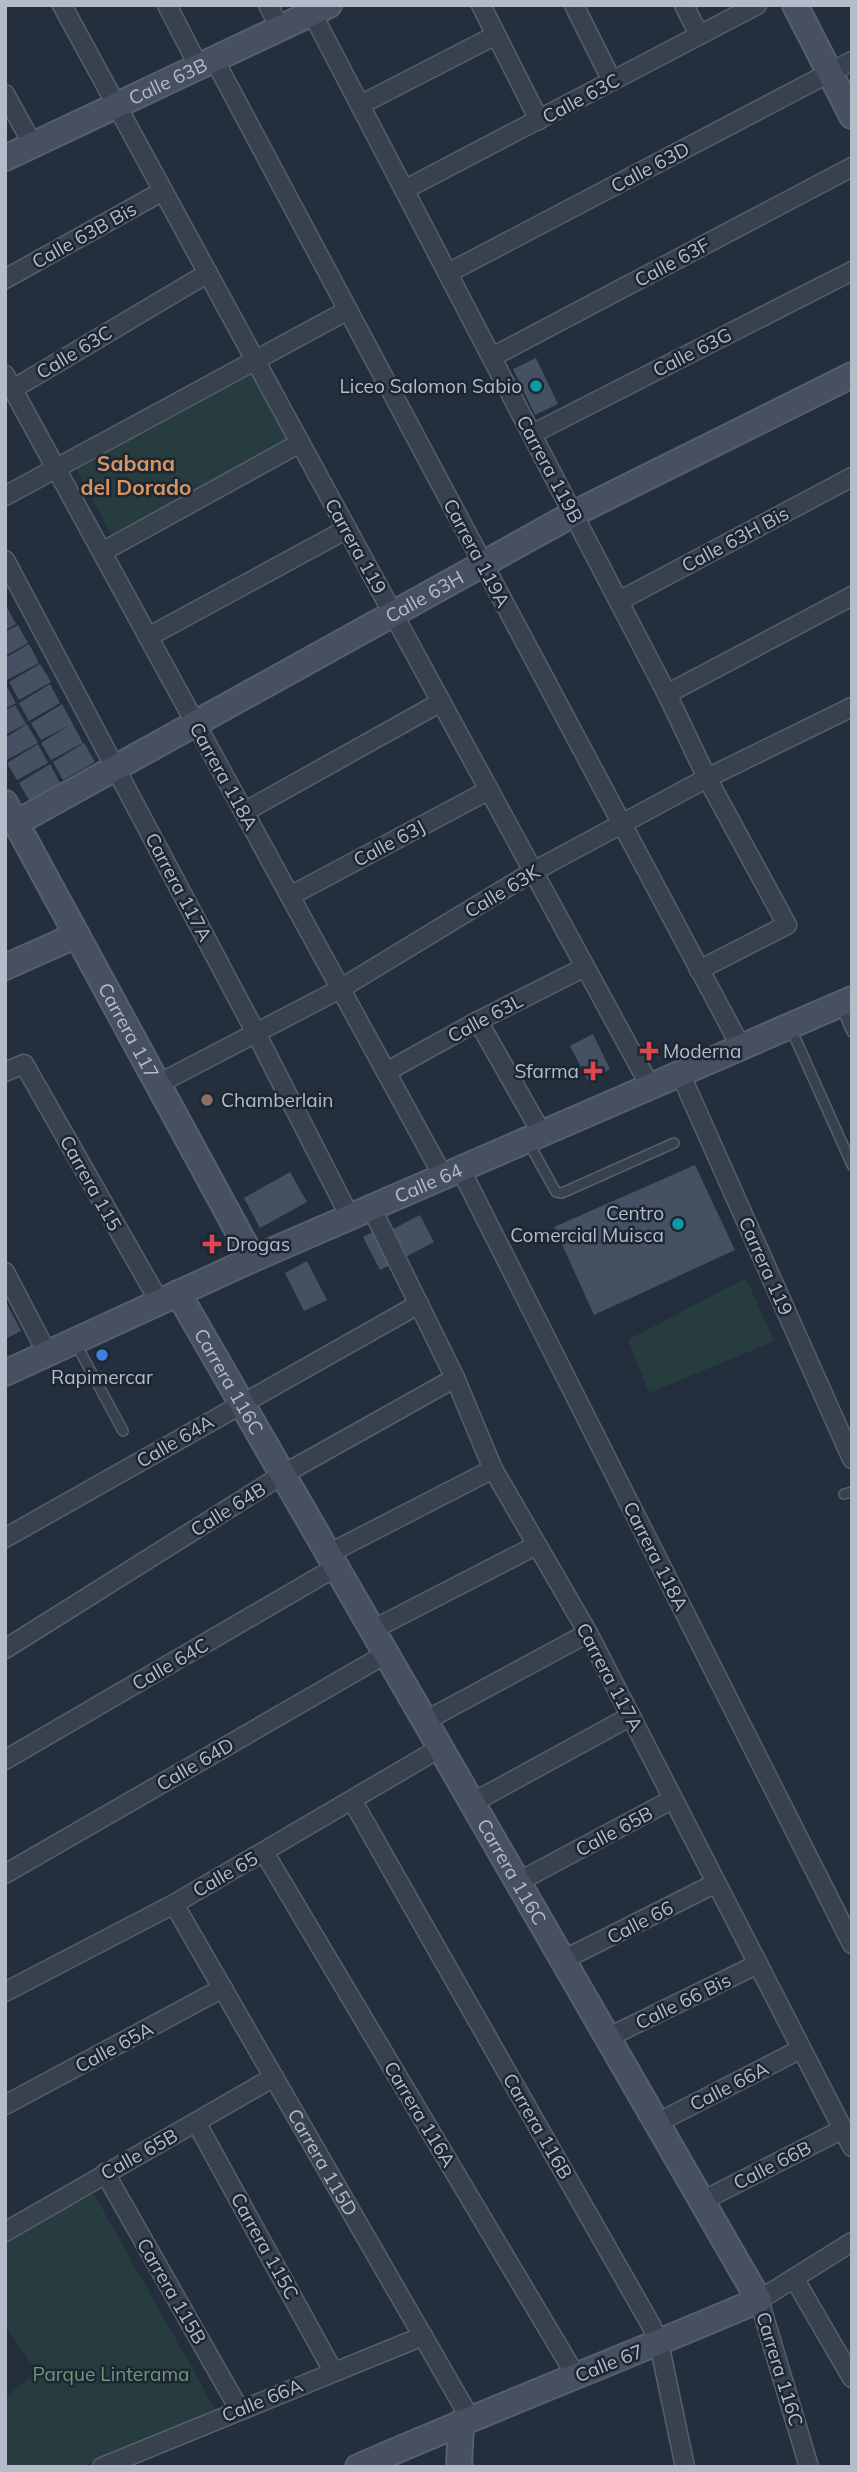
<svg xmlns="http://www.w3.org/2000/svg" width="857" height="2472" viewBox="0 0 857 2472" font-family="Mulish,sans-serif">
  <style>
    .green { fill: #263c3f }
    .building { fill: #455162 }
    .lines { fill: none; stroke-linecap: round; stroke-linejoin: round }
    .lane-casing { stroke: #565f6c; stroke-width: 12 }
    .street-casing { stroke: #565f6c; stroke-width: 21 }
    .secondary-casing { stroke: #565f6c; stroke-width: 28 }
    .lane { stroke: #38414e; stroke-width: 9 }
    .street { stroke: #38414e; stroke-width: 18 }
    .secondary { stroke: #465061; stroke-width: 24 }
    .culture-dot { fill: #0f9aa8; stroke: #1d2633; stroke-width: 2.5 }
    .health-dot { fill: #e0444e; stroke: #1d2633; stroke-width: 2.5 }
    .education-dot { fill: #8d6e63; stroke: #1d2633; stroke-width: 2.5 }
    .shop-dot { fill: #3f7fe0; stroke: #1d2633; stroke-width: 2.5 }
    .labels { text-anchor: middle; stroke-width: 5; stroke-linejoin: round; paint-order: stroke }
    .street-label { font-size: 19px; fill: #b4bcc9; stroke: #1d2633 }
    .poi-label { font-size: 19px; fill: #b4bcc9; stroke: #1d2633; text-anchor: end }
    .park-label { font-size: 19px; fill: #6b9a76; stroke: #1d2633 }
    .neighbourhood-label { font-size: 21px; font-weight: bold; fill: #d59563; stroke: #1d2633 }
  </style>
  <rect width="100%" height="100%" fill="#242f3e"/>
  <path class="green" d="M253,369L293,442L114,540L75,467Z
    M746,1278L774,1341L649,1393L628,1340Z
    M94,2194L215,2409L80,2467H5V2397L37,2372L5,2325V2238Z"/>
  <path class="building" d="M536,358L558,404L535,415L513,369Z
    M5,604L16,624L5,630Z
    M18,625L28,643L5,656V632Z
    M29,644L39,663L7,680L5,658Z
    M40,664L51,682L19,700L9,682Z
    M5,683L16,703L5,709Z
    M50,684L60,703L29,721L19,703Z
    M62,704L83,743L51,760L41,743L70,725L41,740L31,723Z
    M15,705L26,724L5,735V711Z
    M27,724L38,743L5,761V738Z
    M84,743L95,762L63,780L53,762Z
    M38,744L48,763L17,780L7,763Z
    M50,764L60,783L29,800L19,783Z
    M593,1034L610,1069L588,1081L570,1046Z
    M695,1165L735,1250L594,1315L554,1227Z
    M290,1172L307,1202L260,1228L244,1198Z
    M420,1215L434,1242L406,1257L393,1229Z
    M376,1230L394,1263L380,1270L363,1237Z
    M307,1261L327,1300L304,1311L285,1273Z
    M5,1300L21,1331L5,1339Z"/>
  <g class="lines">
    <defs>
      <path id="lane" d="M840,1004L852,1032
        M791,1029L852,1165
        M527,1140L556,1192L562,1193L674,1143
        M75,1342L123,1431
        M844,1494L852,1492"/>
      <g id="street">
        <path d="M62,5L650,1086"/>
        <path d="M167,5L199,67"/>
        <path d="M268,5L280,28"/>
        <path d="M481,5L539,120"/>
        <path d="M574,5L612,81"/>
        <path d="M684,5L699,35"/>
        <path d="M312,13L667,694L707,778L787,925L699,970"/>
        <path d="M214,59L741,1047"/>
        <path d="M5,94L33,145"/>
        <path d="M360,105L496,35"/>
        <path d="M404,190L757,5"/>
        <path d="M448,273L852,61"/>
        <path d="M5,279L163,191"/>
        <path d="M492,357L852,167"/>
        <path d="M5,375L443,1176"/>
        <path d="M13,389L208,273"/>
        <path d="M532,434L852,271"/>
        <path d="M5,496L348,310"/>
        <path d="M102,552L300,443"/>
        <path d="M5,560L256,1033L350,1217"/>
        <path d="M619,601L852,477"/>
        <path d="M148,637L347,529"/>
        <path d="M667,694L852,596"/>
        <path d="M244,812L441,702"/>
        <path d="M290,896L489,790"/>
        <path d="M478,1021L541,1132"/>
        <path d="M5,1072L24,1064L159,1301"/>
        <path d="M386,1072L478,1021L585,967"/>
        <path d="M680,1073L852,1459"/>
        <path d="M158,1084L340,989L534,871L707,778L852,707"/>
        <path d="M460,1168L852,1944"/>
        <path d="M371,1207L455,1378L493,1469L588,1633L852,2147"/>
        <path d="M5,1272L47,1353"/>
        <path d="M5,1538L419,1304"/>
        <path d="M328,1554L493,1469"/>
        <path d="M372,1630L537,1545"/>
        <path d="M5,1649L282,1475L455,1378"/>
        <path d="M425,1721L588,1633"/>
        <path d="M5,1760L336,1567"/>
        <path d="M352,1800L651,2325L659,2343L685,2467"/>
        <path d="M472,1803L631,1716"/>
        <path d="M264,1852L576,2376"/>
        <path d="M5,1874L386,1654"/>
        <path d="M518,1882L673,1799"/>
        <path id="s1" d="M174,1904L470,2418"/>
        <path d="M563,1960L716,1883"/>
        <path d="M5,1992L174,1904L440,1748"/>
        <path d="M607,2038L758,1964"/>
        <path d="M5,2105L223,1988"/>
        <path d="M196,2122L333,2371"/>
        <path d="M657,2123L801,2049"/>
        <path d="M105,2173L239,2409"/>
        <path d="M702,2201L843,2129"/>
        <path d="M5,2232L274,2077"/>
        <path d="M794,2278L852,2378"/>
        <path d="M102,2467L423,2336"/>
        <path d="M809,2467L759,2300L852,2242"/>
      </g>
      <g id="secondary">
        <path d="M795,5L852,116"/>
        <path id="s2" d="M5,158L329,5"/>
        <path id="s3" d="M5,803L253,1259"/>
        <path id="s4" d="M16,823L573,514L852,375"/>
        <path d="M5,967L77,935"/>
        <path id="s5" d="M178,1293L759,2300C626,2357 491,2409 358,2467"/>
        <path id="s6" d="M5,1373L253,1259L852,999"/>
        <path d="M459,2467L461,2422"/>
      </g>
    </defs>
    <use href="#lane" class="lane-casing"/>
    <use href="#street" class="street-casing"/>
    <use href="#secondary" class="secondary-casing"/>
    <use href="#lane" class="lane"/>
    <use href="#street" class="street"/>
    <use href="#secondary" class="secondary"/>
  </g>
  <g class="culture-dot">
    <circle cx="536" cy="386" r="7"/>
    <circle cx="678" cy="1224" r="7"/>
  </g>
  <g class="health-dot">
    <path d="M645.5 1040.5h7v7h7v7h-7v7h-7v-7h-7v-7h7z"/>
    <path d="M589.5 1060.5h7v7h7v7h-7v7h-7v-7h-7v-7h7z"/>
    <path d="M208.5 1233.5h7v7h7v7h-7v7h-7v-7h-7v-7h7z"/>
  </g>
  <circle class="education-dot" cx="207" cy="1100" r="7"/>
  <circle class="shop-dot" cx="102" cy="1355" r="7"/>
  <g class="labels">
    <g class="street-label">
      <text dy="7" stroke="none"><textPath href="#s2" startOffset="180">Calle 63B</textPath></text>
      <text transform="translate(581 98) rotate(-28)" y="7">Calle 63C</text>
      <text transform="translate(650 167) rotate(-28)" y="7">Calle 63D</text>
      <text transform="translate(84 235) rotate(-29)" y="7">Calle 63B Bis</text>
      <text transform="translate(672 262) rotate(-28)" y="7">Calle 63F</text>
      <text transform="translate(74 352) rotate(-31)" y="7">Calle 63C</text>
      <text transform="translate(692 352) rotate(-27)" y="7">Calle 63G</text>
      <text transform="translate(550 469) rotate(62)" y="7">Carrera 119B</text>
      <text transform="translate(735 539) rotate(-28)" y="7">Calle 63H Bis</text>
      <text transform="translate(356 546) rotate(61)" y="7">Carrera 119</text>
      <text transform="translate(477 553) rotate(62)" y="7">Carrera 119A</text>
      <text dy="7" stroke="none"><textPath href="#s4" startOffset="467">Calle 63H</textPath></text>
      <text transform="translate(224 776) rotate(61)" y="7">Carrera 118A</text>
      <text transform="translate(389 843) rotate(-28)" y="7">Calle 63J</text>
      <text transform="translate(179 887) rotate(62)" y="7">Carrera 117A</text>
      <text transform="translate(502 891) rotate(-31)" y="7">Calle 63K</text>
      <text transform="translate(485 1018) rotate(-28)" y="7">Calle 63L</text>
      <text dy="7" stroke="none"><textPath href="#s3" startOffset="259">Carrera 117</textPath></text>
      <text transform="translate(91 1183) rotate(61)" y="7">Carrera 115</text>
      <text dy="7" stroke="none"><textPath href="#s6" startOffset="464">Calle 64</textPath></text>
      <text transform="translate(766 1266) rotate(66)" y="7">Carrera 119</text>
      <text dy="7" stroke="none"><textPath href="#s5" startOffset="102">Carrera 116C</textPath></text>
      <text transform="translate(175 1441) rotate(-30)" y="7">Calle 64A</text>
      <text transform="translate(228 1509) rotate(-32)" y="7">Calle 64B</text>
      <text transform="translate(656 1556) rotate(63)" y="7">Carrera 118A</text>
      <text transform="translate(170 1664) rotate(-30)" y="7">Calle 64C</text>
      <text transform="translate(610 1677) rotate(62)" y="7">Carrera 117A</text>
      <text transform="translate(195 1764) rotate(-30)" y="7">Calle 64D</text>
      <text transform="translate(614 1831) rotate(-28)" y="7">Calle 65B</text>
      <text dy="7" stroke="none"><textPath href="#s5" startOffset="668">Carrera 116C</textPath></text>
      <text transform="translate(225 1874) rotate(-30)" y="7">Calle 65</text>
      <text transform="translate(640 1922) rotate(-27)" y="7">Calle 66</text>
      <text transform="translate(683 2001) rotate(-26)" y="7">Calle 66 Bis</text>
      <text transform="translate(114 2047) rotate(-28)" y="7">Calle 65A</text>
      <text transform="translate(729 2086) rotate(-27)" y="7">Calle 66A</text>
      <text transform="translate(420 2114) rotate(59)" y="7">Carrera 116A</text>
      <text transform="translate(538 2126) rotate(60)" y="7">Carrera 116B</text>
      <text transform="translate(139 2154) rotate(-29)" y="7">Calle 65B</text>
      <text dy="7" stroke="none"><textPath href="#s1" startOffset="298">Carrera 115D</textPath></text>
      <text transform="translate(772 2165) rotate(-27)" y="7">Calle 66B</text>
      <text transform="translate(265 2246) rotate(61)" y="7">Carrera 115C</text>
      <text transform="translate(172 2291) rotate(60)" y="7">Carrera 115B</text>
      <text transform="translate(609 2363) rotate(-22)" y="7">Calle 67</text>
      <text transform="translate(780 2369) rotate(73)" y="7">Carrera 116C</text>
      <text transform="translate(262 2400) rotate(-22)" y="7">Calle 66A</text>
    </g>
    <g class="poi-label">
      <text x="522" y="393">Liceo Salomon Sabio</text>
      <text x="663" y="1058" text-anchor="start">Moderna</text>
      <text x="579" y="1078">Sfarma</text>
      <text x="221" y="1107" text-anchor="start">Chamberlain</text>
      <text x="664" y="1220">Centro<tspan x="664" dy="22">Comercial Muisca</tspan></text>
      <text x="226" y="1251" text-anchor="start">Drogas</text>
      <text x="102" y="1384" text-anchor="middle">Rapimercar</text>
    </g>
    <g class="park-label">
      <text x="111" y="2381">Parque Linterama</text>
    </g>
    <g class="neighbourhood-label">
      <text x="136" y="471">Sabana<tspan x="136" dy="24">del Dorado</tspan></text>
    </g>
  </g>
  <rect width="857" height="2472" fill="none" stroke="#b4bcc9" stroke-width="14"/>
</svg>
